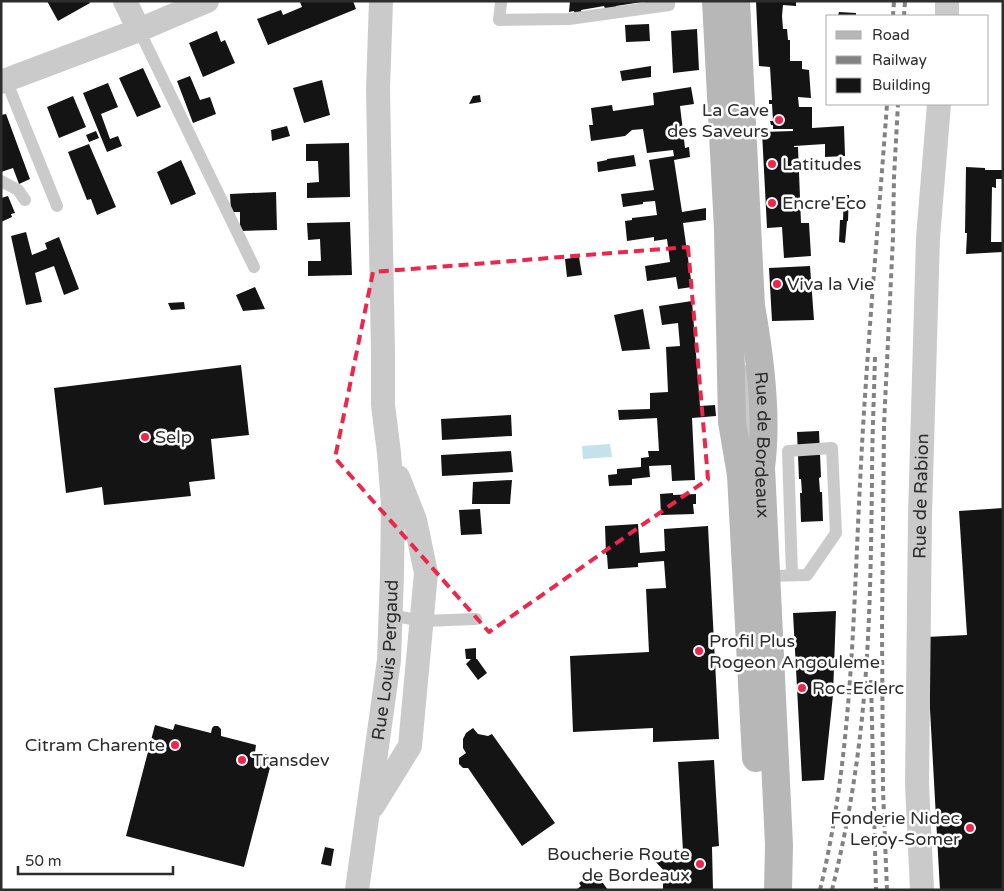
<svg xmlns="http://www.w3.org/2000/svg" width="1004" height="891" viewBox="0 0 1004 891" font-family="'Varela Round',sans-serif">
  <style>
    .water { fill: #c4e1ec }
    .building { fill: #141414 }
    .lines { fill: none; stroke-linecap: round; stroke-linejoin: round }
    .lane { stroke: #cacaca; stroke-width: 12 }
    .street { stroke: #cacaca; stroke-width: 24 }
    .secondary { stroke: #b7b7b7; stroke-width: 28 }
    .rail { stroke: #828282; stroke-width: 4; stroke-dasharray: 5 4; stroke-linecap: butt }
    .marked { fill: none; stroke: #ed264b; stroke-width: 4; stroke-dasharray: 10 6; stroke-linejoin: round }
    .poi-dot { fill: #ed264b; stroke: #fff; stroke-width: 2 }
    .labels { text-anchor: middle; stroke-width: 5; stroke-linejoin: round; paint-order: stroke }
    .poi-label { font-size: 18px; fill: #2d2d2d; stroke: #fff; text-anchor: start }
    .street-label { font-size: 18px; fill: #2d2d2d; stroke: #fff }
  </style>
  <rect width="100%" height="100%" fill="#fff"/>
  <path class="water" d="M610,444L612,457L583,459L582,446Z"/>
  <path class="building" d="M47,1H89L90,3L58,21Z
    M302,1H353L356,9L268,45L257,19L281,10L283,15L302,7L300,2Z
    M570,1H642V2L616,6L614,11H606L604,6L581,10L582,14L575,15L574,11L569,12Z
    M756,1H796V6L783,5L782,16L783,29H787L788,40H790V61H802V69L809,70L811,98L798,97L799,107H812V128L844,126L845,156L825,157V144L794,146V147H798L801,223H809L811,256L784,258L782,227L767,228L762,132L793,131V129H773V125H771L770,121H773L772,104H769V100H772L770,67L759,66Z
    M839,12L856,13V16H838Z
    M649,24L650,41L626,42L625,25Z
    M697,29L699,70L673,73L671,31Z
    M217,31L221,42L225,40L235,63L203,77L189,43Z
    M651,66V77L622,81L620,71Z
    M143,68L161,107L137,117L119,78Z
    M190,76L200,100L210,97L216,114L193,123L177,81Z
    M322,80L330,115L304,123L293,88Z
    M108,83L118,107L101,114L110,139L118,136L122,146L107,152L83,93Z
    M691,87L694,104L680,106L685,148L689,147L690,157L674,160L682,212L706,208V220L683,223L692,287L678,289L676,277L647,281L645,266L670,262L667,239L654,241V237L627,241L625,221L632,220V218L657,215L655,201L643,202V204L623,207L621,194L654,190L649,160L674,156L673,150L647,153L643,129L632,130L625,136L591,141L589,125H593L591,108L612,105L613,111L654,105L653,93Z
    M480,95L481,102L469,104L473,96Z
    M73,96L86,127L59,138L47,107Z
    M6,114L30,179L19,184L13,168L1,172V115Z
    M287,126L290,136L272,141L271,130Z
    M96,131L99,138L89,142L86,135Z
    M349,143L350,197L307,198V183L319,182L318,161H306V144Z
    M89,144L116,207L97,215L91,199L87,200L68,152Z
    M634,155L636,166L598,172L597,162L607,160V159Z
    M181,160L196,194L171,205L157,172Z
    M966,167L985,168V170H1003V179H996V188L992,187L991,242H1003V252L966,254L967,233H965Z
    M276,192L277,230L240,231V212H231L230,194Z
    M844,195H849L848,221H847L845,243L839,242L840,220H843Z
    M8,196L15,213L11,214L12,217L1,222V198Z
    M350,222L352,275L308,276V261H321L320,239L308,240L307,223Z
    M26,232L32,255L47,249L45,243L59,237L79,289L64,295L54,266L35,273L42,302L26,305L11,236Z
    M579,257L582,275L567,277L565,259Z
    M810,266L814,320L772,321L769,268Z
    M255,287L265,309L243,311L236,295Z
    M692,301L700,406L715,405L716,416L692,418L695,480L672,481L671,465L649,466L650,477L632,479V485L609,486L608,475L617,474V469L641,467V458L649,457L648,451H659L657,418L619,420L618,410L650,409V393L668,392L666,347L680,346L678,323L662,325L659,306Z
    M184,302L185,309L171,310L168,303Z
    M643,309L650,349L622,351L614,315Z
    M241,365L249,435L211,439L215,479L189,482L191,496L104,505L102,487L66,493L54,388Z
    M511,415L512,436L442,440L441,419Z
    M819,431L821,477L819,478L820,492H822L823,521L801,522L800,493H802L801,479H799L797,432Z
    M511,451L513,472L442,476L441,455Z
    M512,480L510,504H472L473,482Z
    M673,493V495L696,494V504H693L694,514L661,515L660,494Z
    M1003,508V890H940L926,637L967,635L959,511Z
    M480,509L482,534L461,535L459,510Z
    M638,524L640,553L665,551L664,529L708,526L719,739L653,742V728L573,732L570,656L649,652L646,589L666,588L664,561L638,563V567L608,569L607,555H606L605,526Z
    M836,611L833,695L824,780L802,781L793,613Z
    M476,648V659H477L487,673L478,680L466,664L471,659H466L465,649Z
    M175,724L211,733L212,728L214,726H218L221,729V736L256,745L255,752L273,756L244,867L126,836L155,725L173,730Z
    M473,728L478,734L488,736L492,734L555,823L522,846L468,768H463L459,764V758L466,753L463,748V739L466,733Z
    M714,760L719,846L712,847L713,890H663V878H671L650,856L683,851L678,762Z
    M325,847L334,849L331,866L321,864Z
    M595,872L608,890H576L581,886L579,883Z"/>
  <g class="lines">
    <path class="lane" d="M501,3L499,20L569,19L669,5V1
      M139,30L254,267
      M6,80L57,206
      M1,181L18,190L25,200
      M744,371L748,448
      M765,576L807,575L836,533L832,448L788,451L792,575
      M391,615L422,621L476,619"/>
    <g class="street">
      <path d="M125,1L139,30"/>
      <path d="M947,16V1"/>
      <path d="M1,82L139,30L207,1"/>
      <path d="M373,806L410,746L426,573L415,520L398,477"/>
      <path id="s1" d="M357,890L389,660L392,574L393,505L389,453L383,405V353L378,89L381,1"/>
      <path id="s2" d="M922,890L917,784L920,515L928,238L939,104"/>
    </g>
    <g class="secondary">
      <path d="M716,1L728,229L732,422L741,475L756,758"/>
      <path id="s3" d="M736,1L751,306C760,356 768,416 761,467L779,845L778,890"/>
    </g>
    <path class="rail" d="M893,16L894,1
      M904,16L905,1
      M871,680L876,890
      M820,890C852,757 853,620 860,484C866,357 878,230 887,104
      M832,890C846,834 856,776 862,718C870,639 871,560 872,480C872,439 874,397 875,356
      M887,890L883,790L882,631L884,425L893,237L894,177L898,104"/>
  </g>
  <path class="marked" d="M688,247L708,479L489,632L335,458L373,272Z"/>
  <g class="poi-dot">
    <circle cx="779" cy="120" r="5"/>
    <circle cx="772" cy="164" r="5"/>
    <circle cx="772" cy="203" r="5"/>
    <circle cx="777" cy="284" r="5"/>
    <circle cx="145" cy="437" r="5"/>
    <circle cx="699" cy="651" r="5"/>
    <circle cx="802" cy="688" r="5"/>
    <circle cx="175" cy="745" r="5"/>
    <circle cx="242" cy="760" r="5"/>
    <circle cx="970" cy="828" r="5"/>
    <circle cx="700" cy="864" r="5"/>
  </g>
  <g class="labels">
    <g class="poi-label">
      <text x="769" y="116" text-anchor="end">La Cave<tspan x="769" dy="21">des Saveurs</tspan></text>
      <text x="782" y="170">Latitudes</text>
      <text x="782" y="209">Encre'Eco</text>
      <text x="787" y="290">Viva la Vie</text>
      <text x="155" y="443">Selp</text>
      <text x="709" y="647">Profil Plus<tspan x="709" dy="21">Rogeon Angouleme</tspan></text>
      <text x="812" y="694">Roc-Eclerc</text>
      <text x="165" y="751" text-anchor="end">Citram Charente</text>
      <text x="252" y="766">Transdev</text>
      <text x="960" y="824" text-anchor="end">Fonderie Nidec<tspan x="960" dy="21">Leroy-Somer</tspan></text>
      <text x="690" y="860" text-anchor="end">Boucherie Route<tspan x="690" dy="21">de Bordeaux</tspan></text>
    </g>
    <g class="street-label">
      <text dy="6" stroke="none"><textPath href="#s3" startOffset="445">Rue de Bordeaux</textPath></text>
      <text dy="6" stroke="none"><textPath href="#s2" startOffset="394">Rue de Rabion</textPath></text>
      <text dy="6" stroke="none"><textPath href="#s1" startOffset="232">Rue Louis Pergaud</textPath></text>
    </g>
  </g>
  <rect width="1004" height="891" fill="none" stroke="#2d2d2d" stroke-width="5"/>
  <rect x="826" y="15" width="162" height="90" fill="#ffffff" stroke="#ababab"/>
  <rect x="836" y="31" width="25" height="8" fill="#b7b7b7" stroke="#ababab"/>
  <text x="872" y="40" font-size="15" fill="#2d2d2d">Road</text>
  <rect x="836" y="56" width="25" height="8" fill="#828282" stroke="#ababab"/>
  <text x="872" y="65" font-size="15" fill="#2d2d2d">Railway</text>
  <rect x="836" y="78" width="25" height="15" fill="#141414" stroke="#ababab"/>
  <text x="872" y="90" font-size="15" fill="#2d2d2d">Building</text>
  <path d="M18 866v8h155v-8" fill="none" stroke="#2d2d2d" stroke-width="2.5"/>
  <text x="25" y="866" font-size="15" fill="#2d2d2d" stroke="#ffffff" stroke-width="4" paint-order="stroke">50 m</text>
</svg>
